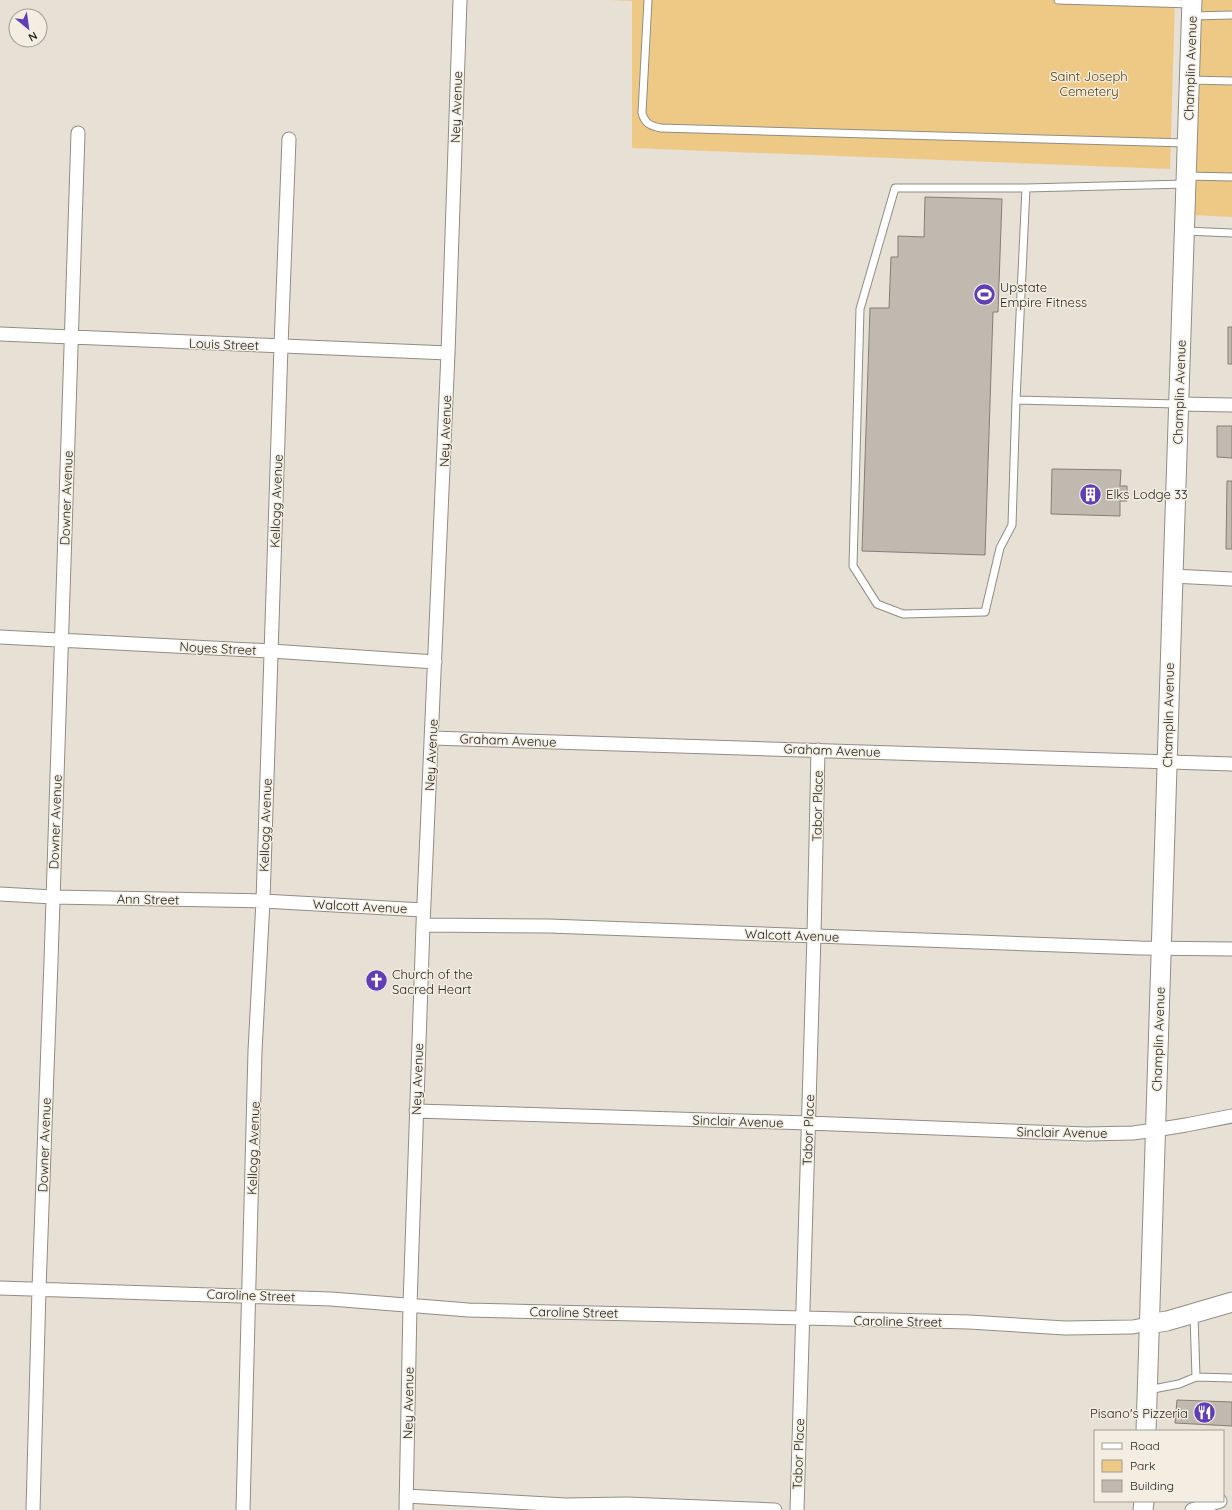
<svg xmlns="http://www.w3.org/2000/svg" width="1232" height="1510" viewBox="0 0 1232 1510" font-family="Quicksand,sans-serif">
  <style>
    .green { fill: #eec986 }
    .building { fill: #bfb9af; stroke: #847f75 }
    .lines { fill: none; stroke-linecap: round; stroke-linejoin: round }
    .lane-casing { stroke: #928d83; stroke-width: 9 }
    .street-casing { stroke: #928d83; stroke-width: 15 }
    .secondary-casing { stroke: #928d83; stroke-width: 21 }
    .lane { stroke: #fff; stroke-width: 7 }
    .street { stroke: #fff; stroke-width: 13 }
    .secondary { stroke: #fff; stroke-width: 19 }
    .labels { text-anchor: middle; stroke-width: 3; stroke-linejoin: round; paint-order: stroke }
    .street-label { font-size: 13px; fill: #262420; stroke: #f3ede2 }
    .park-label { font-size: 13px; fill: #553c00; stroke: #f3ede2 }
    .poi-label { font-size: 13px; fill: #262420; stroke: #f3ede2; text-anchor: start }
  </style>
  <rect width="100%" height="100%" fill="#e6e0d5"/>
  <path class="green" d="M610,0H1175L1170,169L632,148V1Z
    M1198,0H1232V217L1191,215Z"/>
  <path class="building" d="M925,197L1002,199L998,312H993L985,555L862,551L870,308H889L891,257H898V236L924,237Z
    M1228,327H1232V364H1228Z
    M1217,426H1232V458L1217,457Z
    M1052,469L1121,470L1120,486H1127V501H1120V516L1051,514Z
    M1227,481H1232V549H1226Z
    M1177,1400L1232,1402V1426L1175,1423Z"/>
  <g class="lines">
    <defs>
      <path id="lane" d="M648,0L642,113C645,124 651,126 661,128L1186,143
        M1058,0L1192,4
        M1192,16L1232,15
        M1190,80L1232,81
        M1186,176L1232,177
        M1185,231L1232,233
        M1016,400L1012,525L1000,548L985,612L903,614L877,604L853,566L860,309L895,188H1026
        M1177,404L1016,400L1026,188L1186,184
        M1194,1315L1196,1377
        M1148,1390L1179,1384L1196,1377L1232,1378"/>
      <path id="street" d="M0,334L448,353
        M1179,404L1232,405
        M1172,576L1232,579
        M0,637L271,651L435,662
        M432,738L1232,764
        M0,894L53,897L263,901L423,910
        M423,925L549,926L1140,948L1232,949
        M416,1111L808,1123L1086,1134L1133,1133L1155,1130L1186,1125L1232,1116
        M0,1288L331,1299L468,1310L969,1322L1065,1328L1133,1327L1148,1324
        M406,1496L566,1505L627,1504L775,1510
        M33,1510L39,1289L51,961L78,133
        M243,1510L255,1051L263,901L281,346L289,139
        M406,1510L410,1305L423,925L448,353L460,0
        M797,1510L814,935L818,750
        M1192,1510L1220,1501"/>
      <path id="secondary" d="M1148,1324L1167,1321L1232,1302
        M1146,1431C1159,954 1177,477 1192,0
        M1143,1510L1144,1501"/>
    </defs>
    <use href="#lane" class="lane-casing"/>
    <use href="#street" class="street-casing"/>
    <use href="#secondary" class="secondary-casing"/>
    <use href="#lane" class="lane"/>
    <use href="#street" class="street"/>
    <use href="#secondary" class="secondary"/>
  </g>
  <defs>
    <symbol id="stadium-disc" viewBox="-11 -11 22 22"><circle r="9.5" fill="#623eb6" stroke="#f3ede2"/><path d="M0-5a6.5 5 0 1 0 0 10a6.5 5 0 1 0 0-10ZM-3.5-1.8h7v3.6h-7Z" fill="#fff"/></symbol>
    <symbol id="building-disc" viewBox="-11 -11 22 22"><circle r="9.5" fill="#623eb6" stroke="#f3ede2"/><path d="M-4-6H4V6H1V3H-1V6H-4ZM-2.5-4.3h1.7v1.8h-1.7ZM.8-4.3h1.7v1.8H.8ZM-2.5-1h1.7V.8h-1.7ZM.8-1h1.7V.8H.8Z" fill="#fff"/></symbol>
    <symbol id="church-disc" viewBox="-11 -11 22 22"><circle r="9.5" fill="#623eb6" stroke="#f3ede2"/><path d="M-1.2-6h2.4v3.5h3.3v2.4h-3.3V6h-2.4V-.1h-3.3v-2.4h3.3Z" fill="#fff"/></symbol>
    <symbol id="restaurant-disc" viewBox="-11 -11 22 22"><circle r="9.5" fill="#623eb6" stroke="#f3ede2"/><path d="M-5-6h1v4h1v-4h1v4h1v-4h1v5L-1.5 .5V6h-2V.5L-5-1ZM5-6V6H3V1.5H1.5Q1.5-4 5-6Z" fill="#fff"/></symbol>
  </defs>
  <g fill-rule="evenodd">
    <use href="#stadium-disc" x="972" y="282" width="25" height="25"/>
    <use href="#building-disc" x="1078" y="482" width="25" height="25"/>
    <use href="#church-disc" x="364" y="968" width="25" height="25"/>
    <use href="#restaurant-disc" x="1192" y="1400" width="25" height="25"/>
  </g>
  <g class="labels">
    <g class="street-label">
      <text transform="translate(1190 68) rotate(-88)" y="5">Champlin Avenue</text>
      <text transform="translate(456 107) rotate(-88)" y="5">Ney Avenue</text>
      <text transform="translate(224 344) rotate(2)" y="5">Louis Street</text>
      <text transform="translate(1179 392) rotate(-88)" y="5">Champlin Avenue</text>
      <text transform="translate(445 431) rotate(-88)" y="5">Ney Avenue</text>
      <text transform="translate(66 498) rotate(-88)" y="5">Downer Avenue</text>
      <text transform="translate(276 501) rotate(-88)" y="5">Kellogg Avenue</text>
      <text transform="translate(218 648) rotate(3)" y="5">Noyes Street</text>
      <text transform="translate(1168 715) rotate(-89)" y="5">Champlin Avenue</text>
      <text transform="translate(508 740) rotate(2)" y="5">Graham Avenue</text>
      <text transform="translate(832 750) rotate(2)" y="5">Graham Avenue</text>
      <text transform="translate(431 755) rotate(-87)" y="5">Ney Avenue</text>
      <text transform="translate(817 806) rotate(-89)" y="5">Tabor Place</text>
      <text transform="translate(55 822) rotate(-88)" y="5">Downer Avenue</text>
      <text transform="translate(265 825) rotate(-88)" y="5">Kellogg Avenue</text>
      <text transform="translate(148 899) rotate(1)" y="5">Ann Street</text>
      <text transform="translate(360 906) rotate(3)" y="5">Walcott Avenue</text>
      <text transform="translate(792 935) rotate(2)" y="5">Walcott Avenue</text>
      <text transform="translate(1158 1039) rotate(-88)" y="5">Champlin Avenue</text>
      <text transform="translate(417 1079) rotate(-88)" y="5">Ney Avenue</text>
      <text transform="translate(738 1121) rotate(2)" y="5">Sinclair Avenue</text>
      <text transform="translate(808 1130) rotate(-88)" y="5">Tabor Place</text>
      <text transform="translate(1062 1132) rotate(1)" y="5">Sinclair Avenue</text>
      <text transform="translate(44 1145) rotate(-88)" y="5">Downer Avenue</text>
      <text transform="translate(253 1148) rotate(-88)" y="5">Kellogg Avenue</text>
      <text transform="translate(251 1295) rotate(2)" y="5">Caroline Street</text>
      <text transform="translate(574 1312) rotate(1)" y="5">Caroline Street</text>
      <text transform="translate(898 1321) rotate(1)" y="5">Caroline Street</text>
      <text transform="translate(408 1403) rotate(-89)" y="5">Ney Avenue</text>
      <text transform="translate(798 1454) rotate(-88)" y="5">Tabor Place</text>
    </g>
    <g class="park-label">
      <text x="1089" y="81">Saint Joseph<tspan x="1089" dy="15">Cemetery</tspan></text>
    </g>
    <g class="poi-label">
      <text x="1000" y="292">Upstate<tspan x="1000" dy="15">Empire Fitness</tspan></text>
      <text x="1106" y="499">Elks Lodge 33</text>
      <text x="392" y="979">Church of the<tspan x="392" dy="15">Sacred Heart</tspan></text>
      <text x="1188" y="1418" text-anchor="end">Pisano's Pizzeria</text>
    </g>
  </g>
  <rect x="1094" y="1430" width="130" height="72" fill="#f3ede2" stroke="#a19d94"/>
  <rect x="1102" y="1443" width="20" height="6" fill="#ffffff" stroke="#a19d94"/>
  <text x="1130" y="1450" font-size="12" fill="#262420">Road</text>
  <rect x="1102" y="1460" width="20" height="12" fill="#eec986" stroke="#a19d94"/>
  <text x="1130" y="1470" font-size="12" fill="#262420">Park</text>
  <rect x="1102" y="1480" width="20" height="12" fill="#bfb9af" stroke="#a19d94"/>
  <text x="1130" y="1490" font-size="12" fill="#262420">Building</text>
  <g transform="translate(28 28) rotate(151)"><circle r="19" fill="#f3ede2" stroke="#a19d94"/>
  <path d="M0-3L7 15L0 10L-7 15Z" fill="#623eb6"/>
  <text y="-6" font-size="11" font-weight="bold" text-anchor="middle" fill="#262420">N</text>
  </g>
</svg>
